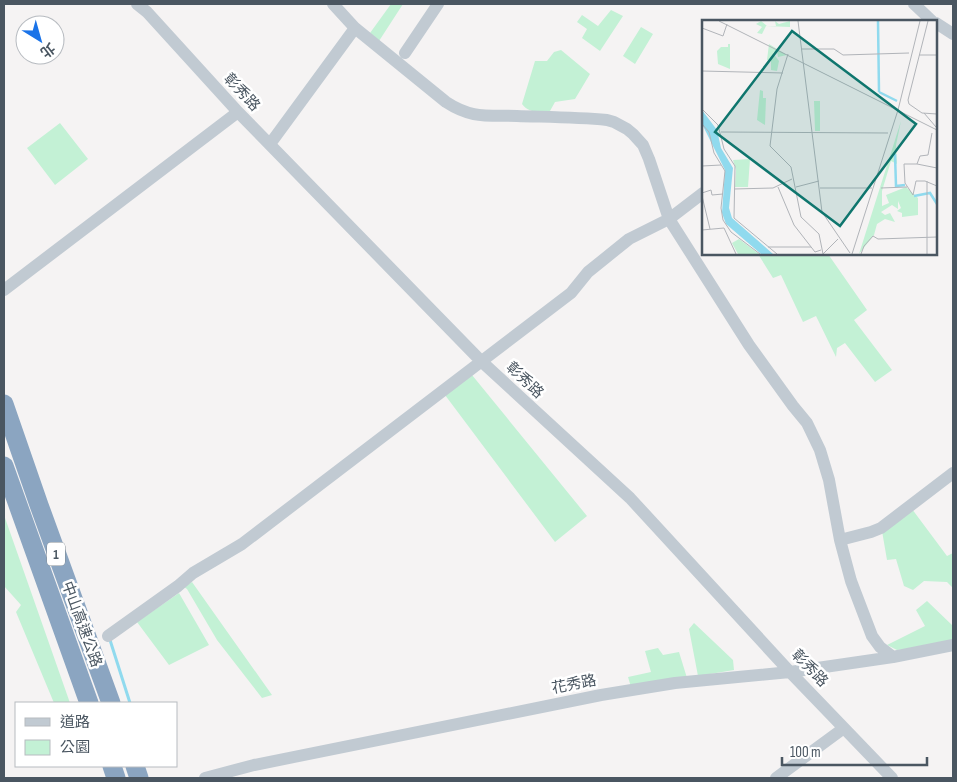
<svg xmlns="http://www.w3.org/2000/svg" width="957" height="782" viewBox="0 0 957 782" font-family="'Sofia Sans Condensed','Noto Sans TC',sans-serif">
  <style>
    .green { fill: #c3f1d5 }
    .lines { fill: none; stroke-linecap: round; stroke-linejoin: round }
    .stream { stroke: #90daee; stroke-width: 3 }
    .minor { stroke: #c1cad2; stroke-width: 12 }
    .highway { stroke: #8ba5c1; stroke-width: 19 }
    .labels { text-anchor: middle; stroke-width: 5; stroke-linejoin: round; paint-order: stroke }
    .shield { fill: #fff; stroke: #808990; stroke-width: 1 }
    .shield-label { font-size: 14px; font-weight: bold; fill: #4a5661 }
    .street-label { font-size: 15px; fill: #4a5661; stroke: #fff }
    .inset-river { fill: none; stroke: #90daee; stroke-width: 2.5 }
    .inset-road { fill: none; stroke: #b1b4b9; stroke-width: 1 }
    .view { fill: #0f766e; fill-opacity: 0.15; stroke: #0f766e; stroke-width: 2.5 }
    .inset-edge { fill: none; stroke: #4a5661; stroke-width: 2.5 }
  </style>
  <rect width="100%" height="100%" fill="#f5f3f3"/>
  <path class="green" d="M391,4H403L379,41L370,33Z
    M611,10L623,16L600,51L582,38L587,29L577,22L582,15L598,26Z
    M641,27L653,34L635,64L623,56Z
    M561,50L590,74L575,99L555,102L550,111C539,111 529,114 522,104L535,61H547L554,52Z
    M60,123L88,159L55,185L27,148Z
    M758,254H828L867,310L854,320L892,370L875,382L845,343L837,348L836,357L816,316L803,322L781,275L773,278Z
    M472,375L587,516L555,542L445,395Z
    M912,509L947,556L953,553V588L947,582L924,581L913,590L904,586L896,559L887,560L882,531Z
    M4,515L70,703H54L16,612L21,605L4,586Z
    M192,582L272,695L262,698L217,640L187,589L184,587Z
    M179,593L209,645L169,665L137,622Z
    M927,601L952,625L953,624V644L897,650L887,645L925,626L916,610Z
    M694,623L733,660L734,670L698,676L689,629Z
    M658,648L663,655L679,652L687,678L631,687L628,677L651,672L645,651Z"/>
  <g class="lines">
    <path class="stream" d="M110,640L130,703"/>
    <path class="minor" d="M137,4L147,12L238,112L481,361L630,498L790,672L892,778
      M333,4L355,28L446,102C472,119 487,115 517,116C547,117 577,117 607,120L614,122L627,129L633,134L643,145L649,159L669,219L749,345L793,406L807,423L820,450L829,480L840,540L851,581L872,636L880,647L893,657
      M914,4L932,21
      M936,23L953,34
      M405,53L438,4
      M270,144L355,28
      M4,290L238,112
      M840,540L871,532L881,528L953,473
      M108,636L178,586L193,573L242,544L571,293L588,272L629,239L669,219L703,193
      M205,778L254,765L601,695L675,683L790,672L893,657L953,645
      M776,778L844,728"/>
    <path class="highway" d="M4,404L39,505L111,703
      M4,466L89,703
      M112,766L116,778
      M135,766L139,778"/>
  </g>
  <g class="labels">
    <rect class="shield" x="47" y="542.5" width="18" height="23" rx="4"/>
    <g class="shield-label">
      <text x="56" y="559">1</text>
    </g>
    <g class="street-label">
      <text transform="translate(242 92) rotate(47)" y="5">彰秀路</text>
      <text transform="translate(525 380) rotate(43)" y="5">彰秀路</text>
      <text transform="translate(82 624) rotate(70)" y="5">中山高速公路</text>
      <text transform="translate(810 668) rotate(46)" y="5">彰秀路</text>
      <text transform="translate(574 684) rotate(-11)" y="5">花秀路</text>
    </g>
  </g>
  <g transform="translate(702 20)">
    <rect width="235" height="235" fill="#f5f3f3"/>
    <path d="M59,1L65,6H74L73,1L77,4L88,1V7L64,6L60,14L55,13L60,7L54,4ZM26,24H28V49L16,44L15,31L19,27H26ZM67,24L85,35L76,37L75,31L71,33L77,41L75,51L69,50V41L65,40ZM58,70L61,71V78H64L63,105L55,100ZM112,81H118V111H113ZM199,101L194,125L195,144L189,141L180,171V186L187,183L184,175L204,167L216,178V195L200,197V193L195,191L199,188L196,181V189L190,185L179,192L183,195L188,193L193,202L183,199L175,204L172,215L157,234ZM48,139L46,167H33L34,150L31,140ZM37,219L57,234H36L30,223Z" fill="#c3f1d5"/>
    <path d="M0,90L15,110L19,128L31,148L27,188L30,198L71,234H59L24,204L20,193L23,150L0,104Z" fill="#90daee"/>
    <path class="inset-river" d="M176,1L177,72M177,72L195,81M193,134L194,166L203,165M212,176L228,173L235,184"/>
    <path class="inset-road" d="M17,1L235,110M96,1L120,192L148,233M226,1L206,80L207,84L220,93L235,94M0,8L21,16L25,4M99,29H132L141,35L207,33M86,34L75,69L68,126L89,147L99,197L117,214L121,234M217,35H235M0,51L81,53M0,89L16,105L22,129L33,146L32,198L75,234M222,93L234,107M0,104L7,112L12,133L23,151L19,188L21,200L29,212L58,234M19,112L186,113M230,113L226,135L218,136L215,144H202L203,163L211,175L214,161H223L235,166M215,144L235,148M0,146L19,145M76,167L92,205L113,232L119,230M94,167L117,161M118,168H170M179,168L205,167M32,169L71,168L90,159M0,173L9,170L10,175L21,174M0,176L8,209M0,210L22,208L34,234M66,227H109M121,234L136,219M150,234L196,90L218,1M159,234L162,226L171,216L176,219L235,217M225,234V161"/>
    <path class="view" d="M90,11L214,104L138,206L13,112Z"/>
    <rect width="235" height="235" class="inset-edge"/>
  </g>
  <rect width="957" height="782" fill="none" stroke="#4a5661" stroke-width="10"/>
  <rect x="15" y="702" width="162" height="65" fill="#ffffff" stroke="#b7bbc0"/>
  <rect x="25" y="718" width="25" height="8" fill="#c1cad2" stroke="#b7bbc0"/>
  <text x="60" y="727" font-size="15" fill="#4a5661">道路</text>
  <rect x="25" y="740" width="25" height="15" fill="#c3f1d5" stroke="#b7bbc0"/>
  <text x="60" y="752" font-size="15" fill="#4a5661">公園</text>
  <g transform="translate(40 40) rotate(143)"><circle r="24" fill="#ffffff" stroke="#b7bbc0"/>
  <path d="M0-4L9 19L0 12L-9 19Z" fill="#1a73e8"/>
  <text y="-8" font-size="14" font-weight="bold" text-anchor="middle" fill="#4a5661">北</text>
  </g>
  <path d="M782 757v8h145v-8" fill="none" stroke="#4a5661" stroke-width="2.5"/>
  <text x="790" y="757" font-size="15" fill="#4a5661" stroke="#ffffff" stroke-width="4" paint-order="stroke">100 m</text>
</svg>
